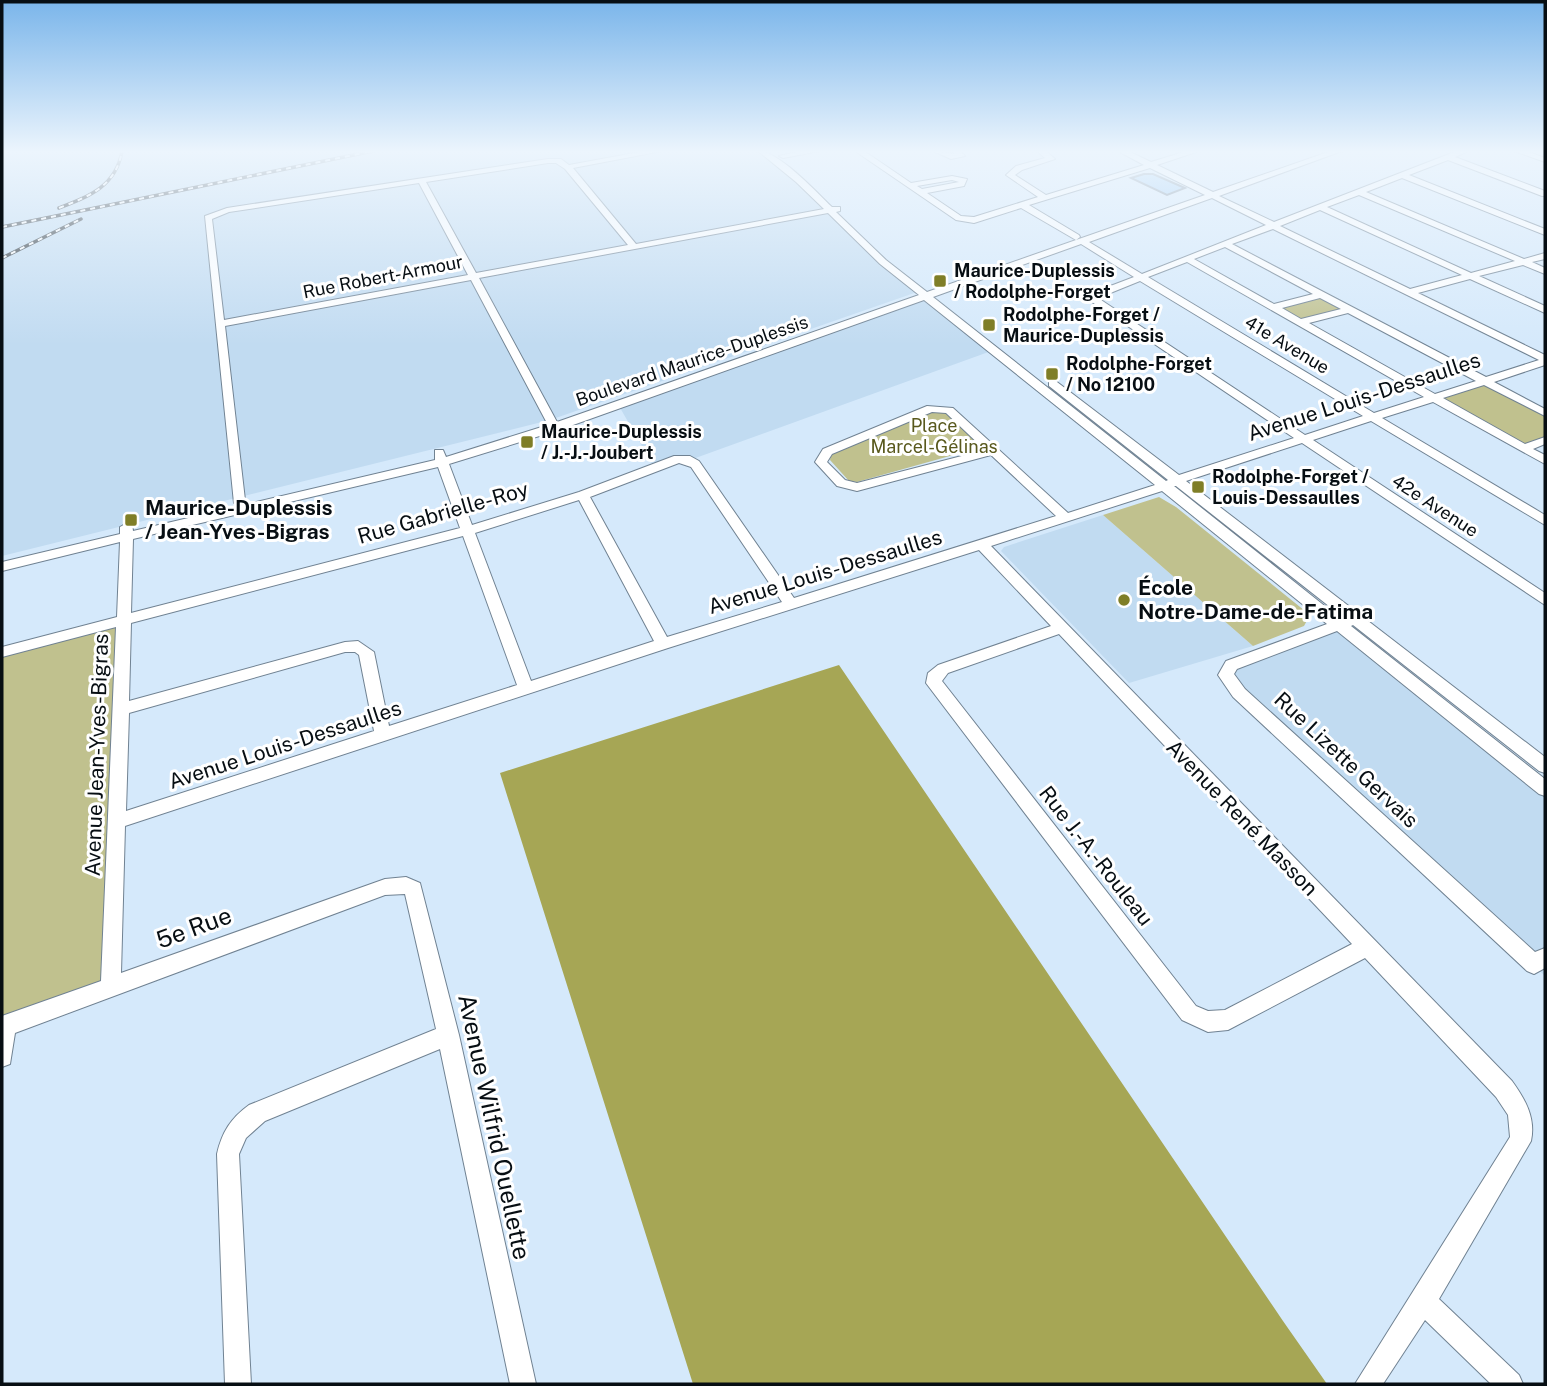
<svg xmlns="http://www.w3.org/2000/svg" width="1547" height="1386" viewBox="0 0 1547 1386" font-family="'Public Sans',sans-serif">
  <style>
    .built { fill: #c1dbf1 }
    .green { fill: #c0c18e }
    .forest { fill: #a6a655 }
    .building { fill: #94c7f4; stroke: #697a8a; stroke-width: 2 }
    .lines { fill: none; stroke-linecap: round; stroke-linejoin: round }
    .minor-casing { stroke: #708292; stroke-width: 2 }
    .minor { fill: #fff; fill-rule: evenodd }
    .rail-casing { stroke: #283138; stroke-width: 3.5 }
    .rail { stroke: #fff; stroke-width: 2; stroke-dasharray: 5; stroke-linecap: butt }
    .poi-dot { fill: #7f7e27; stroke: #fff; stroke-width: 2.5 }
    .labels { text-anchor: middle; stroke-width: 6; stroke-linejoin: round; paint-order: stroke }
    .far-poi-label { font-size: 18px; font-weight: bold; fill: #070e13; stroke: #fff; text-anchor: start }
    .far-street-label { font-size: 18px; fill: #070e13; stroke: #fff }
    .far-park-label { font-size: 18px; fill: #59591d; stroke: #fff }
    .street-label { font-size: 21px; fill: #070e13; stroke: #fff }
    .poi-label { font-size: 21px; font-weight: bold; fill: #070e13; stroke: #fff; text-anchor: start }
    .near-street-label { font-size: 24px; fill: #070e13; stroke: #fff }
  </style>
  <rect width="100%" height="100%" fill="#d5e9fb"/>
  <path class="built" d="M2,151H762L799,180L920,291L550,420L2,556Z
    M927,298L994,350L690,460L654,467L619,406Z
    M1103,515L1253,646L1129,683L1001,551L1004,547Z
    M1339,625L1545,789V976L1239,693L1231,665Z"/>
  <path class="green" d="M1318,297L1342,309L1301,320L1278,307Z
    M1484,380L1545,413V440L1524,448L1432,397Z
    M933,411H944L982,447L857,482L849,481L830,460L831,454Z
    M1159,497L1176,507L1310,615L1304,626L1253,646L1103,515Z
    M124,621L111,986L2,1027V652Z"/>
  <path class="forest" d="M839,665L1283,1321L1327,1384H693L500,773Z"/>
  <path class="building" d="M1144,174H1153L1185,188L1167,195L1131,178Z"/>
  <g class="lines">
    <defs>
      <path id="minor" d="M645,151H662L573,168L636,244L824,209L796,182L758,151C779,151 816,192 832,207H840V211L836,212L886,260L927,292L1205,195L1150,168L1029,205L1079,235L1080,237L1076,240L1021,208L974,223L956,220L855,151H864L911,183L952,176L967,179L964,186L927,193L961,216L974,217L1038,197L1006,175L1016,166L1045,158L1037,151H1046L1055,159L1022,170L1015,175L1046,195L1144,165L1118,151H1128L1151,162L1187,151H1199L1157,165L1213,192L1331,151H1342L1219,196L1274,222L1457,151H1468L1455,157L1545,191V196H1542L1448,160L1409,175L1545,229V235L1402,178L1366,192L1524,259L1545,253V259L1532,262L1545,268V274L1523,265L1479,276L1545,306V313L1470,279L1418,293L1545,355V365L1494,382L1545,409V416L1484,385L1443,398L1525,444L1545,437V444L1533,449L1545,455V464L1433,402L1382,418L1545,515V525L1371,421L1313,440L1545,593V605L1302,443L1186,481L1545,757V773L1539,771L1353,625L1351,626L1545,779V796L1539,794L1337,631L1237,669L1234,674L1245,689L1535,952L1545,948V968L1534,974L1527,971L1233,697L1218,675L1226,661L1327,624L1162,491L991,546L1512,1081C1525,1099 1536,1118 1531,1141L1439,1299L1519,1375L1523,1384H1491L1425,1320L1383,1384H1355L1510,1137L1508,1115L1496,1097L1365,958L1228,1030L1208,1032L1182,1020L926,683L928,673L938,665L1051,626L979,550L668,648L125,826L121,973L385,879L406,877L420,883L459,1035L536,1384H510L440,1049L265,1121L246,1138L239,1154L251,1384H225L217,1154C222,1132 231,1118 249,1105L436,1029L405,894L385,895L15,1033L10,1064L2,1067V1016L101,981L116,627L2,657V647L117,617L120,542L2,571V562L120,534V527L127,523L132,524L133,531L435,460V450H443L446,457L548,425L471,280L225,326L245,500L244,503H234L205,216L227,208L548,159H561L569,165ZM548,163H556L565,169L628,245L476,273L426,182ZM952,180L959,182L922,189L917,186ZM419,183L468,275L224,320L212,219L229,212ZM1359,195L1515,261L1471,273L1327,207ZM1212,198L1266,225L1142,274L1089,242ZM1320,210L1462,275L1410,289L1280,226ZM828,213L880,264L919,295L557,422L479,278ZM1273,229L1539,360L1486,377L1232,244ZM1081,244L1134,277L1092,293L1087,298L1089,300L1294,438L1179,475L1057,382H1049V386L1168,480L1166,481L933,297ZM1225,247L1313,294L1274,304L1194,259ZM1187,262L1424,397L1374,413L1148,277ZM1140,281L1363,416L1305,435L1098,298ZM1320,298L1341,309L1301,319L1282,308ZM924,300L1155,485L1068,513L953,408L927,406L823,449L815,462L837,486L857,491L991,455L1056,516L794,598L699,461L690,456H674L579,492L472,525L449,464L559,430ZM1348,313L1476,381L1435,394L1309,323ZM932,412L946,413L985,450L857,483L845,480L827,462L832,454ZM679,463L691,467L782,602L667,637L590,497ZM438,467L460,528L131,613L133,539ZM1174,486H1176L1344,618L1341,619ZM579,500L654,641L531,681L475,533ZM463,536L517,685L389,726L374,652L358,641L345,642L129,701L131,623ZM1059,634L1352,944L1225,1010L1208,1011L1196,1006L942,681L948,673ZM345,652H355L359,655L374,731L126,811L129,713Z
        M801,151H820L783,158L779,156Z
        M933,151L955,154L952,151H960L965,156L951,159Z
        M1514,151H1526L1545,158V162Z"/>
    </defs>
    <use href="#minor" class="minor-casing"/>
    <use href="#minor" class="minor"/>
    <defs>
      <path id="rail" d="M59,208C90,196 116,186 122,151
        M2,227L373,151
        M2,258L81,219"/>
    </defs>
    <use href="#rail" class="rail-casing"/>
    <use href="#rail" class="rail"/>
  </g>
  <linearGradient id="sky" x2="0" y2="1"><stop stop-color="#7ab5ea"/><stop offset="0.44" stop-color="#ecf5fd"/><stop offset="1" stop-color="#ecf5fd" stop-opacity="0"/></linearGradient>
  <rect width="1547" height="345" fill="url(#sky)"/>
  <g class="poi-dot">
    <rect x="933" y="274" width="14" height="14" rx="3.5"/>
    <rect x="982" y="318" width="14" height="14" rx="3.5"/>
    <rect x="1045" y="367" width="14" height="14" rx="3.5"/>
    <rect x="520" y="435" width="14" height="14" rx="3.5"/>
    <rect x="1191" y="480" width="14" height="14" rx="3.5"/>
    <rect x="124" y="513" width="14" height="14" rx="3.5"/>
    <circle cx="1124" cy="600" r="7"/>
  </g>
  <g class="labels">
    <g class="far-poi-label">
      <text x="954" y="277">Maurice-Duplessis<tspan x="954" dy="21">/ Rodolphe-Forget</tspan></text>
      <text x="1003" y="321">Rodolphe-Forget /<tspan x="1003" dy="21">Maurice-Duplessis</tspan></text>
      <text x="1066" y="370">Rodolphe-Forget<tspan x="1066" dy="21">/ No 12100</tspan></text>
      <text x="541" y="438">Maurice-Duplessis<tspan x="541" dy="21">/ J.-J.-Joubert</tspan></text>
      <text x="1212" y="483">Rodolphe-Forget /<tspan x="1212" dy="21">Louis-Dessaulles</tspan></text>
    </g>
    <g class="far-street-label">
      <text transform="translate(383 277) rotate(-11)" y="6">Rue Robert-Armour</text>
      <text transform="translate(1287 345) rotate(31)" y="6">41e Avenue</text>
      <text transform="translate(692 361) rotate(-19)" y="6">Boulevard Maurice-Duplessis</text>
      <text transform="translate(1435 506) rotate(33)" y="6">42e Avenue</text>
    </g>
    <g class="far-park-label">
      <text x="934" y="432">Place<tspan x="934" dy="21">Marcel-Gélinas</tspan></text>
    </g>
    <g class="street-label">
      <text transform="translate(1364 397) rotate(-18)" y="7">Avenue Louis-Dessaulles</text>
      <text transform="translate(443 513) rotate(-16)" y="7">Rue Gabrielle-Roy</text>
      <text transform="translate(825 572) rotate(-17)" y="7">Avenue Louis-Dessaulles</text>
      <text transform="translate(285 745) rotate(-18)" y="7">Avenue Louis-Dessaulles</text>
      <text transform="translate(97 755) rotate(-88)" y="7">Avenue Jean-Yves-Bigras</text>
      <text transform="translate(1346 760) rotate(43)" y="7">Rue Lizette Gervais</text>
      <text transform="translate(1242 818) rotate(46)" y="7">Avenue René Masson</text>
      <text transform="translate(1096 856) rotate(52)" y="7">Rue J.-A.-Rouleau</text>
    </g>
    <g class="poi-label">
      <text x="145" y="515">Maurice-Duplessis<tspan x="145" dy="24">/ Jean-Yves-Bigras</tspan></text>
      <text x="1138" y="595">École<tspan x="1138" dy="24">Notre-Dame-de-Fatima</tspan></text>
    </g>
    <g class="near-street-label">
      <text transform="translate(194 928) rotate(-20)" y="8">5e Rue</text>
      <text transform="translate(494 1127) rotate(78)" y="8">Avenue Wilfrid Ouellette</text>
    </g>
  </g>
  <rect width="1547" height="1386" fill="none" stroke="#070e13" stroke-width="7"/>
</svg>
